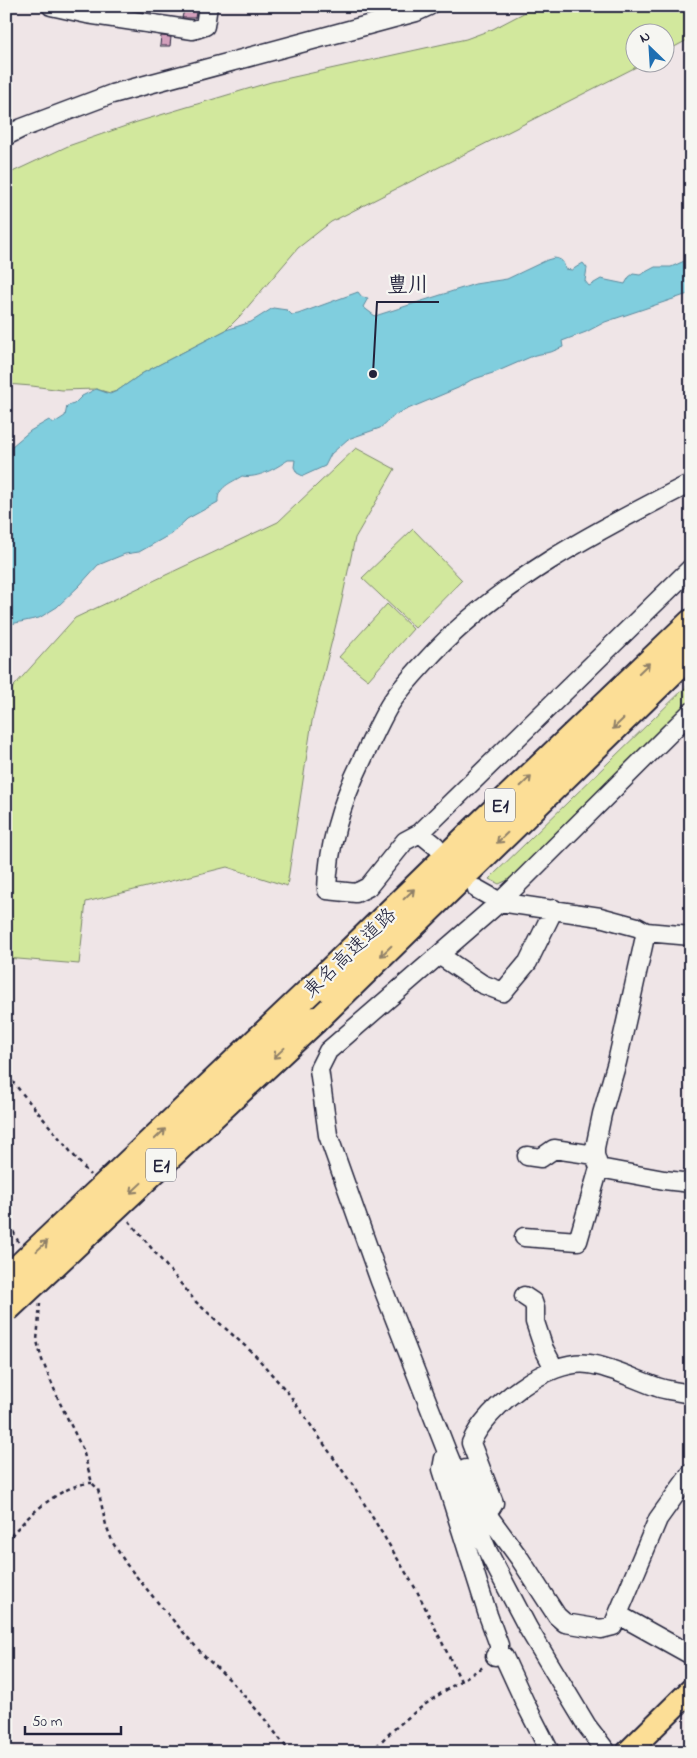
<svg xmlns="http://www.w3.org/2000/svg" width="697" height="1758" viewBox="0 0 697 1758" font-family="'Indie Flower','Klee One',sans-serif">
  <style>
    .green { fill: #d2e89d; stroke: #7a856c }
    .water { fill: #80cede; stroke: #5a899d }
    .building { fill: #d3a0bc; stroke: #22223b }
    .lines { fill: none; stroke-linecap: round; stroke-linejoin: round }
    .minor-casing { stroke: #22223b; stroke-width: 21 }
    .major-casing { stroke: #22223b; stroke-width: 26 }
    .highway-casing { stroke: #22223b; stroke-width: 30 }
    .path { stroke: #22223b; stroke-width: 2.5; stroke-dasharray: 4 4; stroke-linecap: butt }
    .minor { stroke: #f6f6f2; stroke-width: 18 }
    .major { stroke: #fcde96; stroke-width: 22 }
    .highway { stroke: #fcde96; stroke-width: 26 }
    .highway-bridge-casing { stroke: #22223b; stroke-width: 30; stroke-linecap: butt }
    .highway-bridge { stroke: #fcde96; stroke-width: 26 }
    .oneway { stroke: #8f8068 }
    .labels { text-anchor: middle; stroke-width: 4.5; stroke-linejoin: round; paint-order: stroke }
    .shield { fill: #f6f6f2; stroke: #626272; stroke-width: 1 }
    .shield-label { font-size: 19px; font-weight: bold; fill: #22223b }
    .street-label { font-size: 20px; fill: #22223b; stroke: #f6f6f2 }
    .leader { fill: none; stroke: #22223b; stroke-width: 2 }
    .callout-dot { fill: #22223b; stroke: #f6f6f2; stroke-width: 2 }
    .callout-label { font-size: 21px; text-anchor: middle; font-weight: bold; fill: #22223b; stroke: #f6f6f2; stroke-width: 4.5; stroke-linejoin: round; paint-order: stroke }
  </style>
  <rect width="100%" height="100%" fill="#efe5e7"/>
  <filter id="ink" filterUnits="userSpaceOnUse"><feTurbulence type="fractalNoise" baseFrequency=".02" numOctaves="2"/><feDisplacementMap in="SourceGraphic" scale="10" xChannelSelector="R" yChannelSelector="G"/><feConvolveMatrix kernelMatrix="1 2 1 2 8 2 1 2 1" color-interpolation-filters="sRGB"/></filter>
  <g filter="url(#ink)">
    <path class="green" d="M537,6H691V38L665,52L664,32H634V62L644,63L331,222L298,248L239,317L226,330L143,373L117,391L110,393L96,389L62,390L32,386L6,384V175L68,146L137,122L271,82L466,39L493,29Z
      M356,448L395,469L355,538L341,604L312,721L287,886L227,867L86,902L79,964L6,958V695L75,618L278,522Z
      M413,529L462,580L415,628L362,578Z
      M387,604L413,629L368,680L339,657Z
      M691,682V702L512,878L499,884L489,879Z"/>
    <path class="water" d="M554,258C562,259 564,262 565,269L572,270L583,263L587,268L585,281L589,286L601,279L625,284L629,277L633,274L640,275L655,267H671L691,258V293L605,322L586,332L562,341L563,347L551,352L535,355L496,372L471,380L458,388L396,414L380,428L348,439L331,454L325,466L303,476L297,473L294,467L295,460H288C276,468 258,479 242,476C231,483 217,487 218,502L187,519L171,534L139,552L125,554L98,565L80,585L57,607L39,618L6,625V451L30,431L49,420L54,423L65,416L67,406L74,404L82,396L96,389L110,394L117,391L143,373L226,330L251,322L273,308L287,310L292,315L298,314L358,292L362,297L368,298L363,307L375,316L475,284L507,279L547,260Z"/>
    <path class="building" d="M185,6H197L195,18H182Z
      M161,36L171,37L170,46H160Z"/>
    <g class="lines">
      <defs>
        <path id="minor" d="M51,6L87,14L193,30L205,26L208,6
          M6,136L22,128L112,94L416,12L429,6
          M691,483C596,531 497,582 425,662C413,675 399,690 389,706C379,723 371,742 362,760C342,801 328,844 327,890L356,893L368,887L405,841L420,833L691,568
          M420,833L436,846
          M477,889L500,902L600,917L637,927L646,932L691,936
          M440,954L445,959L482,984L503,992L528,962L554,909
          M527,1156L541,1158L554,1149L595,1155
          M599,1168L664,1180L691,1183
          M524,1237L578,1241L599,1168L595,1155V1148L602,1114L617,1062L633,991L646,932
          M524,1296L533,1302L535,1308V1322L544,1349L554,1368
          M444,1458L442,1469L488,1615L499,1645V1652L495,1656
          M466,1469L487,1514L520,1559L557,1616L565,1623L601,1629L613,1626L658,1519L691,1473
          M491,1508L494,1503L471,1443C486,1407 549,1358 589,1364C612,1367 636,1380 657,1387C668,1391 680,1391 691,1395
          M619,1615L691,1655
          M499,1652L504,1657L526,1705L550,1752
          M607,1752L587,1726L528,1628L488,1552L447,1452L380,1281L328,1135L319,1069L328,1051L500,902L691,712"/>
        <path id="major" d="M628,1752L691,1690"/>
        <path id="highway" d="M312,989L480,825L691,623
          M315,1020L691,653"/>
      </defs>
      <use href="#minor" class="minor-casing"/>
      <use href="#major" class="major-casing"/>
      <use href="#highway" class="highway-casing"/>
      <path class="path" d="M7,1075L90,1175
        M6,1217L19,1243
        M129,1221L196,1302L254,1354L289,1394L356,1490L417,1591L461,1681
        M40,1303L37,1341L42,1360L60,1403L83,1450L92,1483L98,1489L106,1525L113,1543L127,1565L159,1604L203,1655L231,1681L263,1717L290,1752
        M6,1542C11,1537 14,1531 19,1527C35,1509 67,1483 92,1483
        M371,1752C403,1717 444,1690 485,1666"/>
      <use href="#minor" class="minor"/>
      <use href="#major" class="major"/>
      <use href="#highway" class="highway"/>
      <defs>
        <path id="highway-bridge" d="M6,1280L312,989
          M6,1309L315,1020"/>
      </defs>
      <use href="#highway-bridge" class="highway-bridge-casing"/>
      <use href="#highway-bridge" class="highway-bridge"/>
    </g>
    <defs><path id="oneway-shaft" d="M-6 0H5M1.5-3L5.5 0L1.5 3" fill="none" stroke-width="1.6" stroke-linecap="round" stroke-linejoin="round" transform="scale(1.25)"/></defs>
    <g class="oneway">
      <use href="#oneway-shaft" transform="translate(644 668) rotate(-44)"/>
      <use href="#oneway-shaft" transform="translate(618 724) rotate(136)"/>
      <use href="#oneway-shaft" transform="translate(526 781) rotate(-44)"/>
      <use href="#oneway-shaft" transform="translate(502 838) rotate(136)"/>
      <use href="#oneway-shaft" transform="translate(409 894) rotate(-44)"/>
      <use href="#oneway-shaft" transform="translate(386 951) rotate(136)"/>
      <use href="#oneway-shaft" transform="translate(279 1053) rotate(137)"/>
      <use href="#oneway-shaft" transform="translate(160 1134) rotate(-44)"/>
      <use href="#oneway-shaft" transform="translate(136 1188) rotate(137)"/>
      <use href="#oneway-shaft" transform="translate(42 1246) rotate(-43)"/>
    </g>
  </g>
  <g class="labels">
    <g class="shield">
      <rect x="485" y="788.5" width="30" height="33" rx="4"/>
      <rect x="146" y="1148.5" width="30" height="33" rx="4"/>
    </g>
    <g class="shield-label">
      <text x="500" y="812">E1</text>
      <text x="161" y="1172">E1</text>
    </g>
    <g class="street-label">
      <text transform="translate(349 952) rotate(-44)" y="7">東名高速道路</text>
    </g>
  </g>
  <path class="leader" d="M373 374L377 302H439"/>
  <circle class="callout-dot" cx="373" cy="374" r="5"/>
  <g class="callout-label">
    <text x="408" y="291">豊川</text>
  </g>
  <rect width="697" height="1758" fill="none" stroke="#f6f6f2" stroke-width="25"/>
  <rect x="12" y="12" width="672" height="1733" fill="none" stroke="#22223b" stroke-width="2" filter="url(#ink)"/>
  <g transform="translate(650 48) rotate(335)"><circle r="24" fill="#f6f6f2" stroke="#a1a1a9"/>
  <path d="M0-4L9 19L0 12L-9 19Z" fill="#1f6fb2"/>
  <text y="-8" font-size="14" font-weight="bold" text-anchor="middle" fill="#22223b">N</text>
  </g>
  <path d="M25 1726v8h96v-8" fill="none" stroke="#22223b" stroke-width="2.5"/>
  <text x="32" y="1726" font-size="15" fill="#22223b" stroke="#f6f6f2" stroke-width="4" paint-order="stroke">50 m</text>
</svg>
